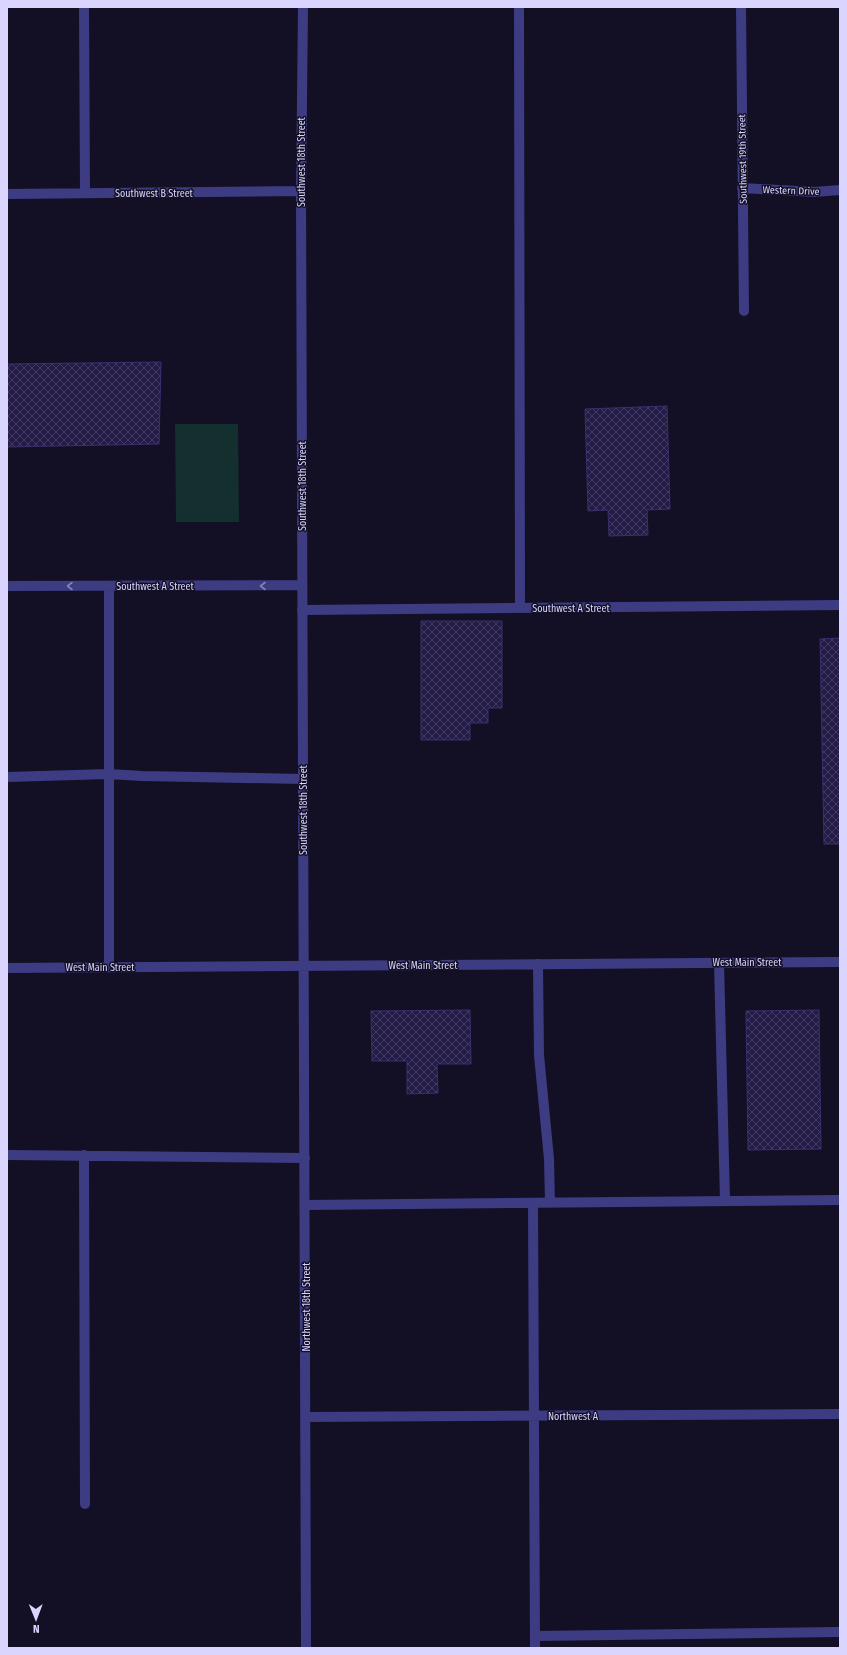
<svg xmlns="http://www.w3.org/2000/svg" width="847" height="1655" viewBox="0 0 847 1655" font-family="'Fira Sans Condensed',sans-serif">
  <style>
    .green { fill: #132f2e }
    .building { fill: url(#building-cross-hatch); stroke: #3b2f71 }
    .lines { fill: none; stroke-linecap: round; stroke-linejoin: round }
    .minor { stroke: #3d3c83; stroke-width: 10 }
    .oneway { stroke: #8381ba }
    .labels { text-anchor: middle; stroke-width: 3; stroke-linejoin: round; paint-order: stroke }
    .street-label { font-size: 10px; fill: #d9d5fe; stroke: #131025 }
  </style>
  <defs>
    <pattern id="building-cross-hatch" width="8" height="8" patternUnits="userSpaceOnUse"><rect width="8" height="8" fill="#241c46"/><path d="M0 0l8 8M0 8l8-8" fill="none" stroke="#433c62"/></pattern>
  </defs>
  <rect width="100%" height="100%" fill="#131025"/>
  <path class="green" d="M175,424H238L239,522H176Z"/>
  <path class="building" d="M161,362L159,444L7,447V364Z
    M667,406L670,509L647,510L648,535L609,536L608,510L588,511L585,409Z
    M421,621H502V708H488V723H470V740H421Z
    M840,638V844H824L820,639Z
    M470,1010L471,1064H437L438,1093L407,1094V1061H372L371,1011Z
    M819,1010L821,1149L748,1150L746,1011Z"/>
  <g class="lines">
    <path class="minor" d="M84,7L85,193
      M303,7L301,191L306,1648
      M519,7L520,608
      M741,7L744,311
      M742,188L814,192L840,190
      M7,194L301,191
      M7,586L302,585
      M302,610L840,605
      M7,777L109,774L142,776L303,779
      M719,962L725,1201
      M538,964L539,1055L549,1159L550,1203
      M109,967V586
      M7,968L840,962
      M7,1155L305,1158
      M84,1155L85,1504
      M533,1203L535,1648
      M305,1205L840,1200
      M307,1417L840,1414
      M535,1636L840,1632"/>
  </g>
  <defs><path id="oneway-chevron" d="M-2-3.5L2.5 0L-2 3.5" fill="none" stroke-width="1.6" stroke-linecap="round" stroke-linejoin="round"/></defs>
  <g class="oneway">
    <use href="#oneway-chevron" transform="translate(70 586) rotate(180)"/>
    <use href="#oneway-chevron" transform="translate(263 586) rotate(180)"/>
  </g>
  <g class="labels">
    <g class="street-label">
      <text transform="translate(742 159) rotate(-91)" y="4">Southwest 19th Street</text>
      <text transform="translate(301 162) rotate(-90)" y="4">Southwest 18th Street</text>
      <text transform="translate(791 190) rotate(2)" y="4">Western Drive</text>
      <text x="154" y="197">Southwest B Street</text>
      <text transform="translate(302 486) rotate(-90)" y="4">Southwest 18th Street</text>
      <text x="155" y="590">Southwest A Street</text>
      <text x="571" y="612">Southwest A Street</text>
      <text transform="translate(303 810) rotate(-90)" y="4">Southwest 18th Street</text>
      <text x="747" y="966">West Main Street</text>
      <text x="423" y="969">West Main Street</text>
      <text x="100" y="971">West Main Street</text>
      <text transform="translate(306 1307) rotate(-90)" y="4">Northwest 18th Street</text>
      <text x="573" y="1420">Northwest A</text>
    </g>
  </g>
  <rect width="847" height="1655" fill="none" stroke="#d9d5fe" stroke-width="16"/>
  <g transform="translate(36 1619) rotate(179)" stroke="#131025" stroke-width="3" paint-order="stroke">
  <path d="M0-3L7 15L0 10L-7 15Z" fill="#d9d5fe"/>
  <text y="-6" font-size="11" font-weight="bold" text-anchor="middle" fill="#d9d5fe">N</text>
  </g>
</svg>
